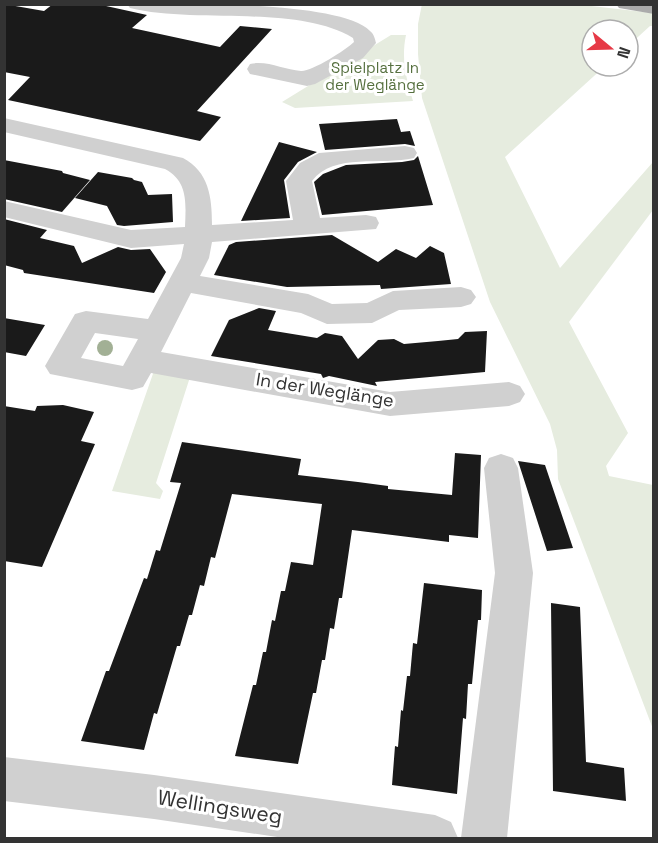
<svg xmlns="http://www.w3.org/2000/svg" width="658" height="843" viewBox="0 0 658 843" font-family="'Space Grotesk',sans-serif">
  <style>
    .green { fill: #e6ecdf }
    .building { fill: #1a1a1a }
    .lines { fill: none; stroke-linecap: round; stroke-linejoin: round }
    .minor { fill: #d0d0d0; fill-rule: evenodd }
    .major { fill: #ababab; fill-rule: evenodd }
    .tree { fill: #a2b095 }
    .labels { text-anchor: middle; stroke-width: 6; stroke-linejoin: round; paint-order: stroke }
    .far-park-label { font-size: 15px; fill: #56703f; stroke: #fff }
    .street-label { font-size: 18px; fill: #333; stroke: #fff }
    .near-street-label { font-size: 21px; fill: #333; stroke: #fff }
  </style>
  <rect width="100%" height="100%" fill="#fff"/>
  <path class="green" d="M422,4H574L653,13V26H650L628,46V30H592V66H605L505,157L560,268L653,162V210L569,322L628,433L606,466L609,476L653,485V729L558,479L557,450L550,424L490,302L422,98L418,54V24Z
    M391,35H406C401,59 406,78 413,101L295,108L282,102Z
    M155,368L191,374L156,483L163,491L160,499L112,491Z"/>
  <path class="building" d="M4,4L44,11L53,4H97L147,15L132,28L220,47L240,26L272,29L197,111L221,117L200,141L8,100L30,77L4,72Z
    M397,119L401,132L410,131L415,146L405,144L325,150L319,124Z
    M279,142L317,152L298,162L284,180L290,218L241,221Z
    M418,156L433,205L322,215L314,182L323,174L346,165L402,162L414,160Z
    M4,160L62,171L63,173L90,180L62,212L4,199Z
    M98,172L132,178L134,180L142,182L148,195L172,194L173,222L124,226L117,225L107,206L75,198Z
    M4,219L47,230L40,238L74,246L82,263L118,247L131,250L150,249L166,272L154,293L24,273L23,270L4,265Z
    M332,235L378,262L396,249L416,258L430,246L444,253L451,284L381,289L380,285L287,287L214,275L229,245L236,242Z
    M259,308L276,311L268,330L317,338L325,333L342,336L358,359L378,340L394,339L404,344L438,341L458,339L465,332L487,331L485,372L375,382L377,386L329,376L323,378L321,374L211,356L229,320Z
    M4,318L45,325L26,356L4,352Z
    M63,405L94,412L81,441L95,444L42,567L4,561V406L35,411L37,406Z
    M182,442L301,459L298,475L358,482L388,486V489L452,495L455,453L481,455L478,538L449,535V542L352,530L342,598H339L334,629L330,628L325,660H322L316,693H313L298,764L235,756L253,685H256L263,652H266L272,620L275,621L281,591H285L291,562L313,565L322,504L232,494L215,558L211,557L204,586L200,585L192,615H189L180,646H177L157,714L154,713L144,750L81,741L106,671H109L144,578L147,579L156,550L160,551L181,483L170,482Z
    M518,461L545,465L573,548L547,551Z
    M424,583L482,590L481,620H478L472,684H468L466,719L463,718L457,794L392,785L395,746L398,747L401,710L403,711L407,676H410L413,643L417,644Z
    M551,603L580,607L586,762L624,768L626,801L553,791Z"/>
  <g class="lines">
    <path class="minor" d="M127,4C174,4 340,0 370,31C374,34 375,39 376,43L363,58L315,84L307,86L250,74L247,69L250,64C267,60 284,70 301,71C311,72 346,50 354,42L353,38C297,4 195,24 130,8Z
      M4,118L183,158C209,172 212,197 212,225L293,220L286,181L300,163L319,153L405,146L414,148L417,153L414,158C382,166 334,152 312,181L320,218L366,215L376,217L379,223L376,229L212,242L209,258L200,276L308,294L332,304L367,303L393,291L461,287L471,290L476,297L471,304L461,307L399,310L372,323L327,324L301,313L191,293L161,352L390,392L509,382L520,386L525,394L520,402L509,406L390,416L151,373L143,387L132,390L50,374L45,366L75,314L86,311L148,319L181,258L184,244L131,248L4,217V201L131,230L185,227C186,203 188,181 165,169L4,132ZM95,333L138,339L123,366L81,358Z
      M501,454L513,458L518,468L533,573L507,838H461L495,573L484,468L489,458Z
      M4,757L154,775L435,815L451,822L458,838H284L154,819L4,801Z"/>
    <path class="major" d="M616,4H654V14L619,8Z"/>
  </g>
  <circle class="tree" cx="105" cy="348" r="8"/>
  <g class="labels">
    <g class="far-park-label">
      <text x="375" y="73">Spielplatz In<tspan x="375" dy="17">der Weglänge</tspan></text>
    </g>
    <g class="street-label">
      <text transform="translate(325 390) rotate(9)" y="6">In der Weglänge</text>
    </g>
    <g class="near-street-label">
      <text transform="translate(220 807) rotate(9)" y="7">Wellingsweg</text>
    </g>
  </g>
  <rect width="658" height="843" fill="none" stroke="#333333" stroke-width="12"/>
  <g transform="translate(610 48) rotate(109)"><circle r="28" fill="#ffffff" stroke="#adadad" stroke-width="1.5"/>
  <path d="M0-4.5L10 22L0 15L-10 22Z" fill="#e63946"/>
  <text y="-9" font-size="16" font-weight="bold" text-anchor="middle" fill="#333333">N</text>
  </g>
</svg>
